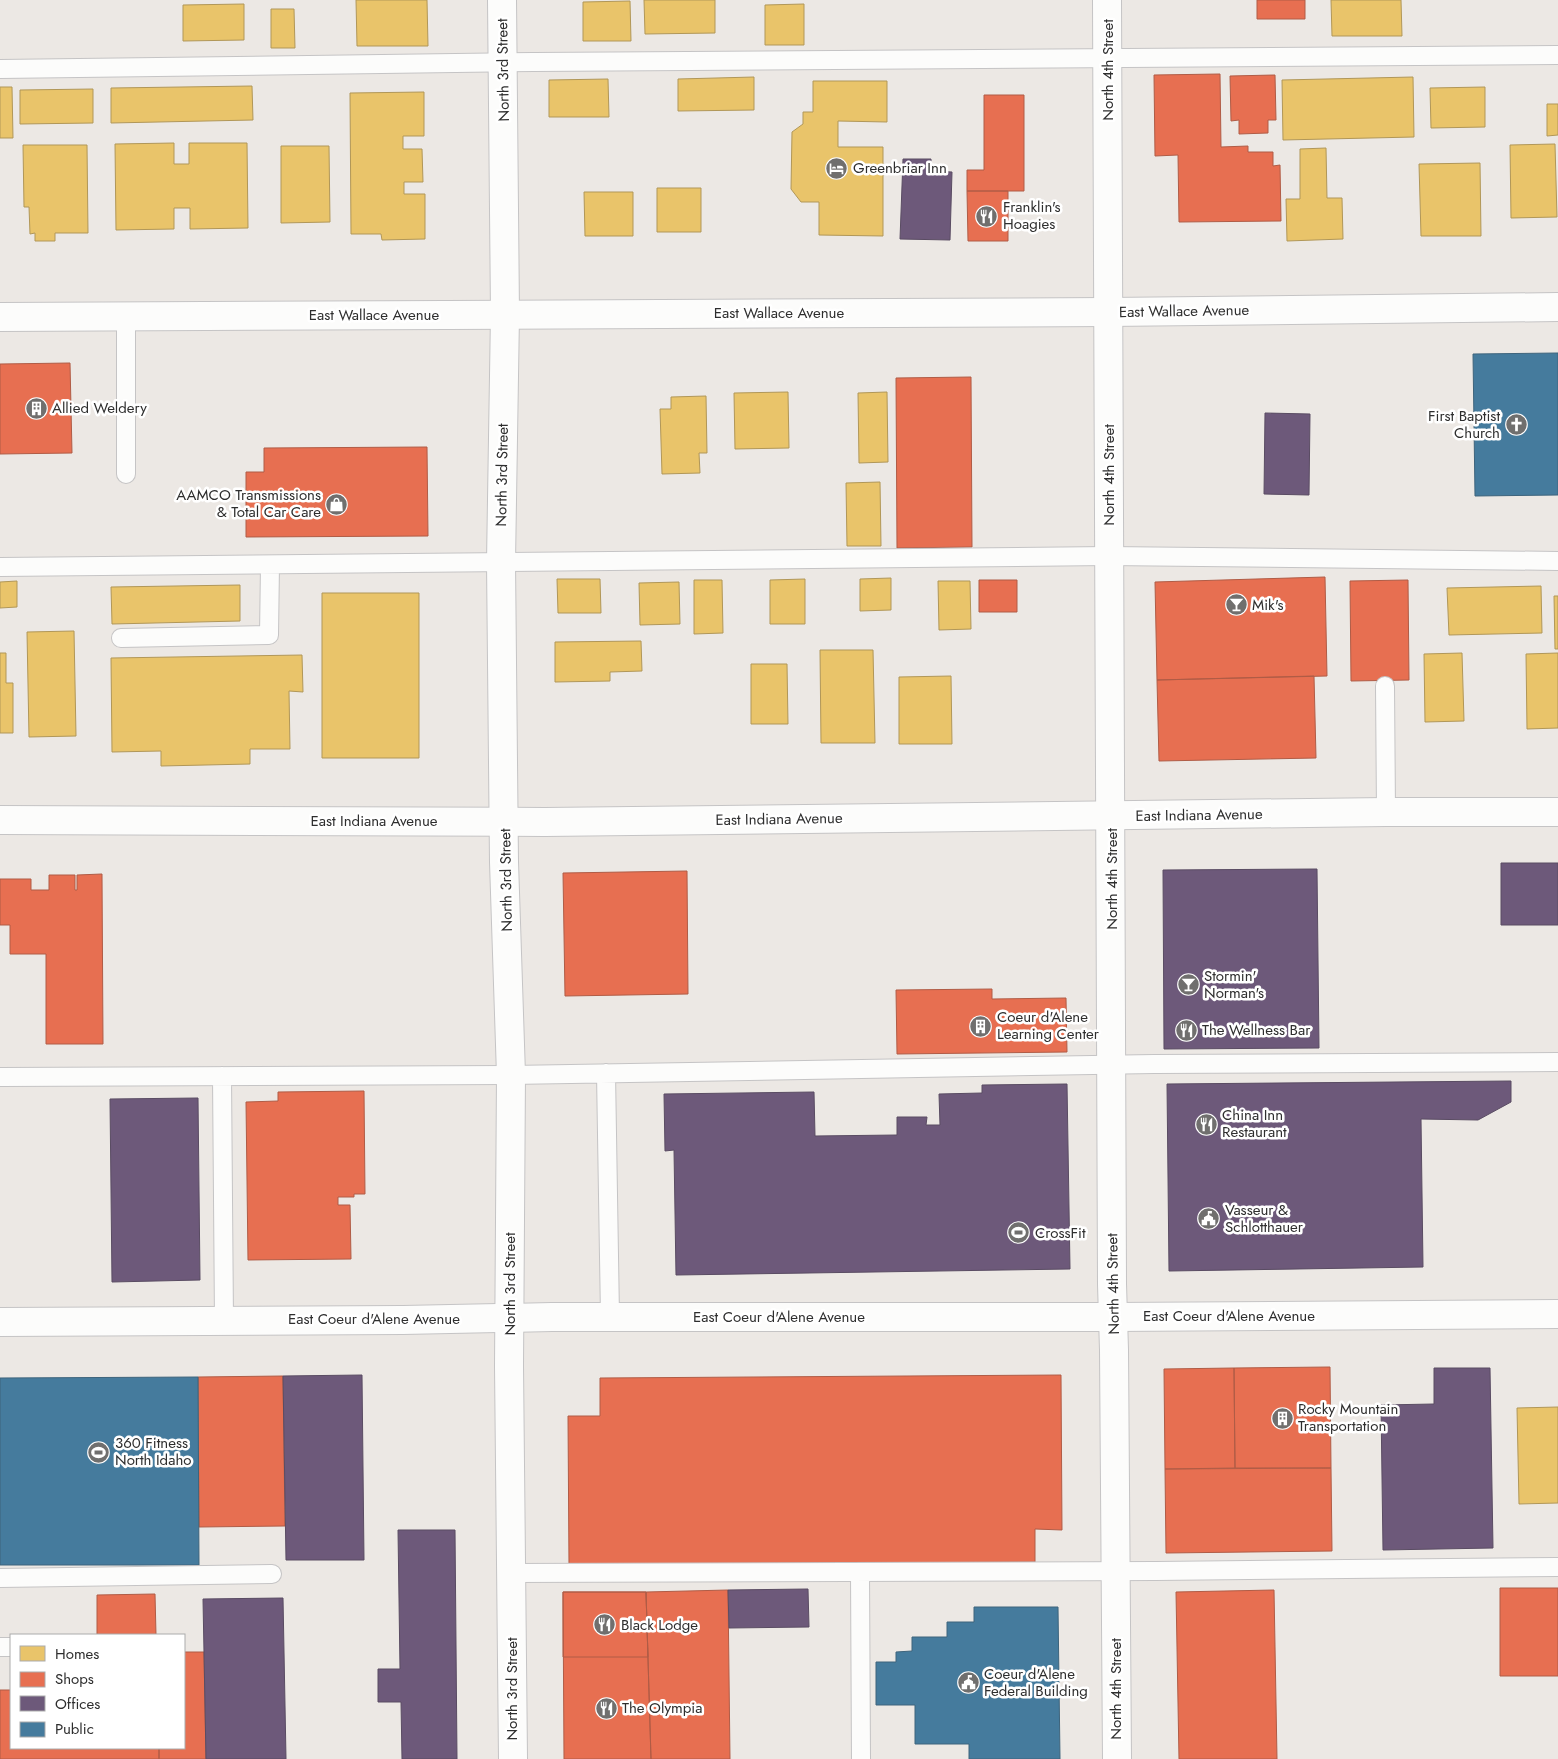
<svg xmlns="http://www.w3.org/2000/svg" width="1558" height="1759" viewBox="0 0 1558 1759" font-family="Jost,sans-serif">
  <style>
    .homes { fill: #e9c46a; stroke: #b19758 }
    .shops { fill: #e76f51; stroke: #b05c46 }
    .offices { fill: #6d597a; stroke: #5a4c63 }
    .public { fill: #457b9d; stroke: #3e647c }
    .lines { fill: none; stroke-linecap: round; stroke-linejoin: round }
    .lane-casing { stroke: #c5c4c5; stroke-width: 20 }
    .street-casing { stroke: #c5c4c5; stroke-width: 30 }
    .secondary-casing { stroke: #c5c4c5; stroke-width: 30 }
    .lane { stroke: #fcfcfb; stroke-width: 18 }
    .street { stroke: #fcfcfb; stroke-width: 28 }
    .secondary { stroke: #fcfcfb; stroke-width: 28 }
    .labels { text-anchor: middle; stroke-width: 5; stroke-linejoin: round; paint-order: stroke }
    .street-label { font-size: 15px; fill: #2e2e2e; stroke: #fff }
    .poi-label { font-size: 15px; fill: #2e2e2e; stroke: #fff; text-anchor: start }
  </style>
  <rect width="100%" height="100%" fill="#ece8e4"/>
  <path class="homes" d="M356,0H427L428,46H357Z
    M644,0H715V33L645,34Z
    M1331,0H1401L1402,36H1332Z
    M630,1L631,41H583V2Z
    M244,4V40L183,41V5Z
    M804,4V45H765V5Z
    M271,9H294L295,48H271Z
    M754,77V110L678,111V79Z
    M1413,77L1414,137L1283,140L1282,80Z
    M608,79L609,117H549V80Z
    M813,81H887V122L838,121V147H883V236L819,235V202H801L791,189L792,132L803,124V112H813Z
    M252,86L253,120L111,123V88Z
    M0,87H12L13,138H0Z
    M1485,87V127L1431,128L1430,88Z
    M93,89V123L20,124V90Z
    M424,92V136H403V149H422L423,182H404V194H425V239L382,240L381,234H351L350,93Z
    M1547,104H1558V135L1547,136Z
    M174,143V164H189V143H247L248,228L190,229V208H174V229L116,230L115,144Z
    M1555,144L1557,217L1511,218L1510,145Z
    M23,145H87L88,233H55V241H35V233L30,234L29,207H24Z
    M281,146H329L330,222L281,223Z
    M1326,148L1327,198H1342L1343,239L1287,241L1286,199H1300V149Z
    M1480,163L1481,236H1421L1419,164Z
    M657,188H701V232H657Z
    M584,192H633V236H585Z
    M788,392L789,448L735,449L734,393Z
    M887,392L888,462L859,463L858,393Z
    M706,396L707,453H699L700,473L662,474L660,409H671V397Z
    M880,482L881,546H847L846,483Z
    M891,578V610L860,611V579Z
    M557,579H600L601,613H558Z
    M805,579V624H770V580Z
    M694,580H722L723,633L694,634Z
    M17,581V607L0,608V582Z
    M938,581H970L971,629L939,630Z
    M679,582L680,624L640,625L639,583Z
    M240,585V621L112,624L111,587Z
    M1541,586L1542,633L1449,635L1447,588Z
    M322,593H419V758H322Z
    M1554,596H1558V649H1555Z
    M74,631L76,736L29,737L27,632Z
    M641,641L642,671L610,672V681L555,682V642Z
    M820,650H873L875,743H821Z
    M0,653H6V683H13V733H0Z
    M1462,653L1464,721L1425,722L1424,654Z
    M1558,653V728L1527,729L1526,654Z
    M302,655L303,692L289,691L290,749H250V764L161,766V751L112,752L111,658Z
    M751,664H787L788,724H751Z
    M951,676L952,744H899V677Z
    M1558,1407V1503L1519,1504L1517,1408Z"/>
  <path class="shops" d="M1257,0H1305V19H1257Z
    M1220,74L1221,147L1248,146V152H1273V166L1280,165L1281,221L1179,222L1178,155L1155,156L1154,75Z
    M1275,75L1276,120H1268V133L1239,134V120L1231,121L1230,76Z
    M984,95H1024V191H967V170H984Z
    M967,191H1008V241H968Z
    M70,363L72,453L0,454V364Z
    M971,377L972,547L897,548L896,378Z
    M427,447L428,536L246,537V472H264V448Z
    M1325,577L1327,676L1157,680L1155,582Z
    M979,580H1017V612H979Z
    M1408,580L1409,680L1351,681L1350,581Z
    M1314,676L1316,758L1159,761L1157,680Z
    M687,871L688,994L565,996L563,873Z
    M102,874L103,1044H46V954H10V925H0V879H31V890H49V875H75V890H77V875Z
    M992,989V999L1066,998L1067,1052L897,1054L896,990Z
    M364,1091L365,1194H354V1197H338V1205H350L351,1259L248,1260L246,1102L278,1101V1092Z
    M1330,1367L1331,1468H1235L1234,1368Z
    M1234,1368L1235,1468L1165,1469L1164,1369Z
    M1061,1375L1062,1530L1035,1529V1562L569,1565L568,1416H600V1378Z
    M283,1376L285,1526L199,1527L198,1377Z
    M1331,1468L1332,1551L1166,1553L1165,1469Z
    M1500,1588H1558V1676H1500Z
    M728,1590L730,1759H651L646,1592Z
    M1274,1590L1277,1759H1179L1176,1592Z
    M563,1592H646L651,1759H564Z
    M563,1592H646L648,1657H563Z
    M155,1594L156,1635H97V1595Z
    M184,1652H204L206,1759H159V1748H184Z
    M0,1690H11V1748H159V1759H0Z"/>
  <path class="offices" d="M903,159H931V171L952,172L950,240L900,239Z
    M1265,413L1310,414L1309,495L1264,494Z
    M1501,863H1558V925H1501Z
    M1317,869L1319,1048L1164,1049L1163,870Z
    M1511,1081V1102L1478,1120L1421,1119L1423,1267L1169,1271L1167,1084Z
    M1067,1084L1070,1269L676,1275L674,1150L665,1151L664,1094L814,1092L815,1136L897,1135V1117H927L926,1125H940L939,1094L982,1093V1085Z
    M198,1098L200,1280L112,1282L110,1099Z
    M1434,1368H1490L1493,1548L1383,1550L1381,1405L1434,1404Z
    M362,1375L364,1560H286L283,1376Z
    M398,1530H455L457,1759H402L401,1702H378V1669H400Z
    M808,1589L809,1627L729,1628L728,1590Z
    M283,1598L286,1759H206L203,1599Z"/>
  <path class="public" d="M1558,353V495L1475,496L1473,354Z
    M198,1377L199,1565H0V1378Z
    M974,1607H1058L1060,1759H969V1744H915V1705H876V1662H896V1652L912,1651V1637H947V1622H974Z"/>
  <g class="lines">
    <defs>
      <path id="lane" d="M0,69L534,62L1558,55
        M126,317V474
        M0,567L1108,556L1558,561
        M121,638L269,635L270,565
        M1385,686L1386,812
        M606,1073L610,1317
        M222,1076L224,1321
        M0,1077L511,1075L1154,1064L1558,1062
        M860,1572L861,1759
        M511,1573L1156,1571L1558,1567
        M0,1578L272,1574
        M0,1647H11"/>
      <path id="street" d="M0,317L1108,312L1558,307
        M0,820L545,822L1386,812H1558
        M0,1322L403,1320L552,1317H1113L1558,1314"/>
      <path id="secondary" d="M502,0L505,314L501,562L504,862L511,1075L509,1366L513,1759
        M1107,0L1112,1284L1114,1350L1117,1759"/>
    </defs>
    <use href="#lane" class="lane-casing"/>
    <use href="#street" class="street-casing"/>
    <use href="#secondary" class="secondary-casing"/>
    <use href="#lane" class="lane"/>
    <use href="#street" class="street"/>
    <use href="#secondary" class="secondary"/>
  </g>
  <defs>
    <symbol id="hotel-disc" viewBox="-11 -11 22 22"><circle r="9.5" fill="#706f6e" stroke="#fff"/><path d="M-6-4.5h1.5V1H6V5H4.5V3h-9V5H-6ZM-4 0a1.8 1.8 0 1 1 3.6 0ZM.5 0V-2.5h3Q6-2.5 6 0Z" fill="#fff"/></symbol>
    <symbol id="restaurant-disc" viewBox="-11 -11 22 22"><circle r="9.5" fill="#706f6e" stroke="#fff"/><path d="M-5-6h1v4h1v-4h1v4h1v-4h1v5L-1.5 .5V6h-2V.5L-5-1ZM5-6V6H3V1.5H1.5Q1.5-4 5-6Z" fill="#fff"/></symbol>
    <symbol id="building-disc" viewBox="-11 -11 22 22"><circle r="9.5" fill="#706f6e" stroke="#fff"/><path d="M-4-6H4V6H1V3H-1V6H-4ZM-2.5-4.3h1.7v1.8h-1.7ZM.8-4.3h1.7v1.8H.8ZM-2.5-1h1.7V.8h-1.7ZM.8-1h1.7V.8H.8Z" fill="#fff"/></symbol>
    <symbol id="church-disc" viewBox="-11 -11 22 22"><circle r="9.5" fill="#706f6e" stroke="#fff"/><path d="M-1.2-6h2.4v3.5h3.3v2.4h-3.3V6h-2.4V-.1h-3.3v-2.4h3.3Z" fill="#fff"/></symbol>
    <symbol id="shop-disc" viewBox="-11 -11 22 22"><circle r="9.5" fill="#706f6e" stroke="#fff"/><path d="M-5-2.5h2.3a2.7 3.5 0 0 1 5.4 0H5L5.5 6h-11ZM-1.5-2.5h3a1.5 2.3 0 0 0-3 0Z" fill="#fff"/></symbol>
    <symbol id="bar-disc" viewBox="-11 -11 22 22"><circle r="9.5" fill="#706f6e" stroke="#fff"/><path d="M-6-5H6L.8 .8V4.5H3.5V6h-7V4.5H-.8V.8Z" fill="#fff"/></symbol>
    <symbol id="civic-disc" viewBox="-11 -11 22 22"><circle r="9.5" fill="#706f6e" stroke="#fff"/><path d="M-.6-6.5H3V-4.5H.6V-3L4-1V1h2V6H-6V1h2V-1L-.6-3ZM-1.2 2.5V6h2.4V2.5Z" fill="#fff"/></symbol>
    <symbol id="stadium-disc" viewBox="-11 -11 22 22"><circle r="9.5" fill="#706f6e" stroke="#fff"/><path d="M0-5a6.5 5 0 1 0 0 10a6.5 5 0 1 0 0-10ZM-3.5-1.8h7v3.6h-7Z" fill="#fff"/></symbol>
  </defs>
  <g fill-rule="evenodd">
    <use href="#hotel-disc" x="824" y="156" width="25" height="25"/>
    <use href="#restaurant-disc" x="974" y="204" width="25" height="25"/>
    <use href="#building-disc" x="24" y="396" width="25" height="25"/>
    <use href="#church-disc" x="1504" y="412" width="25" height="25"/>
    <use href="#shop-disc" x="324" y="492" width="25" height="25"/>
    <use href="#bar-disc" x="1224" y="592" width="25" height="25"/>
    <use href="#bar-disc" x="1176" y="972" width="25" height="25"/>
    <use href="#building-disc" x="968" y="1014" width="25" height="25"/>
    <use href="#restaurant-disc" x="1174" y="1018" width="25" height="25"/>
    <use href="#restaurant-disc" x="1194" y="1112" width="25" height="25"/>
    <use href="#civic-disc" x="1196" y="1206" width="25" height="25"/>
    <use href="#stadium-disc" x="1006" y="1220" width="25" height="25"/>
    <use href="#building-disc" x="1270" y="1406" width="25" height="25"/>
    <use href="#stadium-disc" x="86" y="1440" width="25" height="25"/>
    <use href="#restaurant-disc" x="592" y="1612" width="25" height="25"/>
    <use href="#civic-disc" x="956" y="1670" width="25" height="25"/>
    <use href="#restaurant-disc" x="594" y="1696" width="25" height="25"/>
  </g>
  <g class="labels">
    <g class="street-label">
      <text transform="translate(503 70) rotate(-91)" y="5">North 3rd Street</text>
      <text transform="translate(1108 70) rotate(-90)" y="5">North 4th Street</text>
      <text transform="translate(1184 311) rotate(-1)" y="5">East Wallace Avenue</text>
      <text x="779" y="318">East Wallace Avenue</text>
      <text x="374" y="320">East Wallace Avenue</text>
      <text transform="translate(502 475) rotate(-89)" y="5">North 3rd Street</text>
      <text transform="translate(1109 475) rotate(-90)" y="5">North 4th Street</text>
      <text transform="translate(1199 815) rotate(-1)" y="5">East Indiana Avenue</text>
      <text transform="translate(779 819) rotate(-1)" y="5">East Indiana Avenue</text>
      <text x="374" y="826">East Indiana Avenue</text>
      <text transform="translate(1112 879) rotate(-90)" y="5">North 4th Street</text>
      <text transform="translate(506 880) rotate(-91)" y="5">North 3rd Street</text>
      <text transform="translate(510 1284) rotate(-90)" y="5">North 3rd Street</text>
      <text transform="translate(1113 1284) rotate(-91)" y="5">North 4th Street</text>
      <text x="1229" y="1321">East Coeur d'Alene Avenue</text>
      <text x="779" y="1322">East Coeur d'Alene Avenue</text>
      <text x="374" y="1324">East Coeur d'Alene Avenue</text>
      <text transform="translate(512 1689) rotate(-90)" y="5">North 3rd Street</text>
      <text transform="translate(1116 1689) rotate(-90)" y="5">North 4th Street</text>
    </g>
    <g class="poi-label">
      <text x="853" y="173">Greenbriar Inn</text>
      <text x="1003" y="212">Franklin's<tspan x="1003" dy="17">Hoagies</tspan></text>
      <text x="52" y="413">Allied Weldery</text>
      <text x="1500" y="421" text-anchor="end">First Baptist<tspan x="1500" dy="17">Church</tspan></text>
      <text x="321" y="500" text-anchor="end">AAMCO Transmissions<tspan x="321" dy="17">&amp; Total Car Care</tspan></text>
      <text x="1252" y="610">Mik's</text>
      <text x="1204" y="981">Stormin'<tspan x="1204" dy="17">Norman's</tspan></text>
      <text x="997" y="1022">Coeur d'Alene<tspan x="997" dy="17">Learning Center</tspan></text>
      <text x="1202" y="1035">The Wellness Bar</text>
      <text x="1222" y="1120">China Inn<tspan x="1222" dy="17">Restaurant</tspan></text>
      <text x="1225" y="1215">Vasseur &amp;<tspan x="1225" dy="17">Schlotthauer</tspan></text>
      <text x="1035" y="1238">CrossFit</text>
      <text x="1298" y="1414">Rocky Mountain<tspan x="1298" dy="17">Transportation</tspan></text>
      <text x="115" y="1448">360 Fitness<tspan x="115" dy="17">North Idaho</tspan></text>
      <text x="621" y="1630">Black Lodge</text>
      <text x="984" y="1679">Coeur d'Alene<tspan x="984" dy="17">Federal Building</tspan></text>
      <text x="622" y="1713">The Olympia</text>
    </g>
  </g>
  <rect x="10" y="1634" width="175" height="115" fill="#ffffff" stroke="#ababab"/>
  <rect x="20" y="1646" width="25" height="15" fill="#e9c46a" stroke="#ababab"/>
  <text x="55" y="1659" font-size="15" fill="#2e2e2e">Homes</text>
  <rect x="20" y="1672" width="25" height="15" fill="#e76f51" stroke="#ababab"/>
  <text x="55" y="1684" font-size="15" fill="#2e2e2e">Shops</text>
  <rect x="20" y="1696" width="25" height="15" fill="#6d597a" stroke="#ababab"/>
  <text x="55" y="1709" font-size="15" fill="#2e2e2e">Offices</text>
  <rect x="20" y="1722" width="25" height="15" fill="#457b9d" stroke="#ababab"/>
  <text x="55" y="1734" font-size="15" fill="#2e2e2e">Public</text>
</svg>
